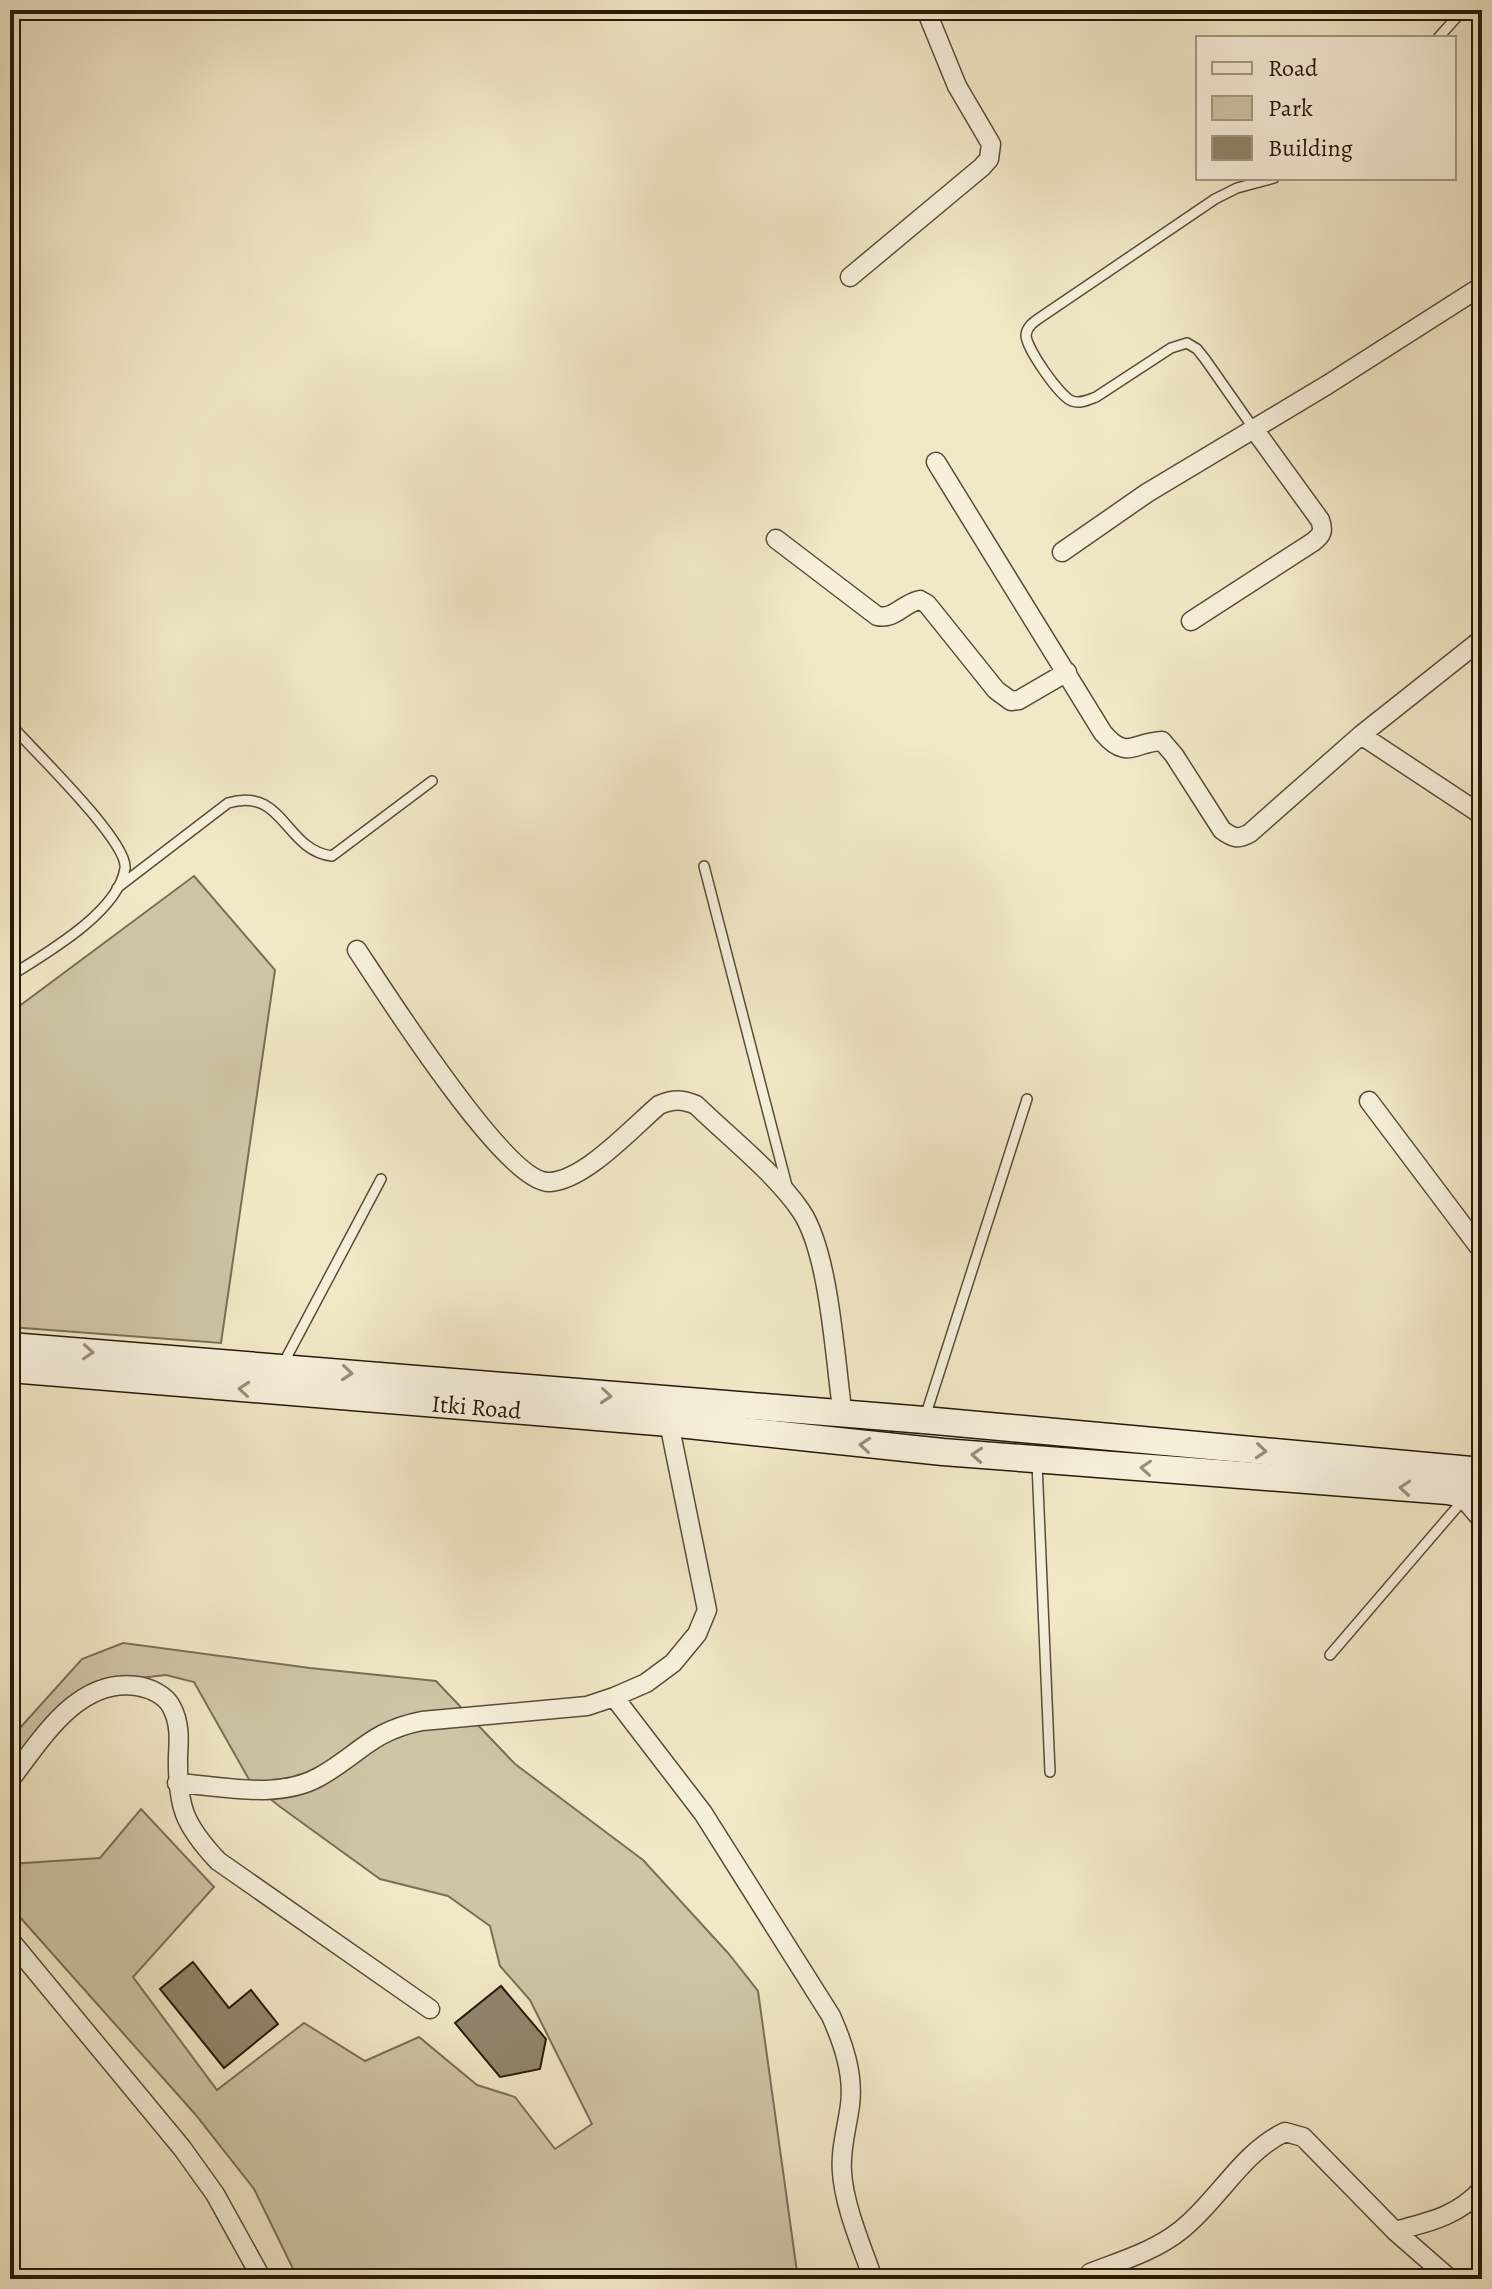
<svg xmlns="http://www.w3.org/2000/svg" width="1492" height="2289" viewBox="0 0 1492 2289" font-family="Alegreya,serif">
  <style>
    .green { fill: #cec5a7; stroke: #7a6f58; stroke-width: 2 }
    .building { fill: #90856c; stroke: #26190a; stroke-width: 2 }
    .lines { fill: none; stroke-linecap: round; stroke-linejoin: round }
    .service-casing { stroke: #594d39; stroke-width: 12 }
    .minor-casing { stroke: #594d39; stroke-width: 21 }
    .secondary-casing { stroke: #26190a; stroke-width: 29 }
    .service { stroke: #f6f0db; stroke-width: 9 }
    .minor { stroke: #f6f0db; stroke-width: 18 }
    .secondary { stroke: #f6f0db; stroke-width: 26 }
    .oneway { stroke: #988f7d }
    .labels { text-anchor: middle; stroke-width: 8; stroke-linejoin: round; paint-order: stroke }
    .street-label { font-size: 24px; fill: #26190a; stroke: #f6f0db }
  </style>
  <rect width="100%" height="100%" fill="#f1e8c7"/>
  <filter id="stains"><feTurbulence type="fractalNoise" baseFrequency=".0025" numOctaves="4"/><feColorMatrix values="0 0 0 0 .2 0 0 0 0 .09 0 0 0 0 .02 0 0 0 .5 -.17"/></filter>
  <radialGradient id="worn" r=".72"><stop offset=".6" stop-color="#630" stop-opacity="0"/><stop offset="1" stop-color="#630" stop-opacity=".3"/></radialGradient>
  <path class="green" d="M194,876L275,970L221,1343L10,1327V1013Z
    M123,1643L310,1668L436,1681L515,1764L643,1860L728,1953L758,1991L798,2279H298L254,2189L195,2114L10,1906V1864L100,1858L141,1809L214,1887L133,1977L217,2090L304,2023L365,2061L419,2037L477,2085L515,2097L555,2149L592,2124L530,2000L500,1966L490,1926L448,1896L380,1879L279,1806L251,1783L194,1682L166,1675L104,1682L10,1776V1739L82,1659Z"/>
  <path class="building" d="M193,1962L229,2008L251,1990L278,2024L224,2068L160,1989Z
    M501,1986L546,2039L540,2069L500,2077L455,2023Z"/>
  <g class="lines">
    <defs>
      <path id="service" d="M1438,38L1463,10
        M1254,429L1205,359L1197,349L1187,343L1171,348L1096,397C1088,400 1080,404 1072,401C1060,397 1026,348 1026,335C1027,326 1035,321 1041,317L1215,199L1237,188L1274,178
        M10,724C31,748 128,841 125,868C119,912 45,954 10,976
        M704,866L787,1186
        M117,888L228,803C284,786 284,850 332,856L432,781
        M283,1364L381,1179
        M925,1417L1027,1099
        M1037,1463L1050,1772
        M1330,1655L1464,1499"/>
      <path id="minor" d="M850,277L982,167L989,159L991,144L957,86L926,10
        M936,462L1103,733C1127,761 1134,742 1162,741L1174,755L1222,830C1233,838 1238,840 1250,833L1361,735L1482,639
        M776,539L877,616C895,620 903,603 920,600L927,604L996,690L1011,701L1019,700L1067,672
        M1062,552L1147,493L1327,385L1482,286
        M1191,621L1313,542C1322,535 1324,531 1320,520L1254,429
        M1361,735L1482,815
        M357,950C383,989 507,1185 550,1182C585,1180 632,1128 659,1105C673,1099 682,1099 696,1105C729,1137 776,1174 801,1211C830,1254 835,1362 843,1416
        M1369,1101L1482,1251
        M1454,1494L1464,1499L1482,1520
        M614,1697L703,1813L831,2016C843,2043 854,2074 850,2105C847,2128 840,2150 842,2172C844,2206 862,2247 873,2279
        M10,1780C41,1740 78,1677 137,1686C150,1688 166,1695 172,1708C180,1723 179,1740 178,1756C177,1806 184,1825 218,1861L430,2009
        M177,1783C222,1786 278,1800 319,1777C360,1754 371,1731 422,1721L587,1706L614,1697L646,1683L673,1663L697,1634L707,1610L669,1423
        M10,1940L182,2148L215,2194L262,2279
        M1395,2231C1429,2222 1458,2216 1482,2189
        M1090,2273C1121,2261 1155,2251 1181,2230C1218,2201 1242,2152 1285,2132L1303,2137L1395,2231L1450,2279"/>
      <g id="secondary">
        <path d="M10,1346L924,1420L1482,1471"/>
        <path id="s1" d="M10,1369L669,1423L943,1452L1448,1491L1482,1498"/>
      </g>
    </defs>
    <use href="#service" class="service-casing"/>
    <use href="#minor" class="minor-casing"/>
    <use href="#secondary" class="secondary-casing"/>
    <use href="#service" class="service"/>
    <use href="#minor" class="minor"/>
    <use href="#secondary" class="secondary"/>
  </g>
  <defs><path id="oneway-chevron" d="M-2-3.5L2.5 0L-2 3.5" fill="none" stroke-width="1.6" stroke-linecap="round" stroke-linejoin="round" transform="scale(2)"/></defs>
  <g class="oneway">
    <use href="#oneway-chevron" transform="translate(88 1352) rotate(4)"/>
    <use href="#oneway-chevron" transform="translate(347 1373) rotate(5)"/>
    <use href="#oneway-chevron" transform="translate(244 1389) rotate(-175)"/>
    <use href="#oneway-chevron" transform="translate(606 1396) rotate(5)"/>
    <use href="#oneway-chevron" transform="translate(865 1445) rotate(-175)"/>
    <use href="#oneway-chevron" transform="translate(1261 1451) rotate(5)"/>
    <use href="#oneway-chevron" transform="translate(977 1455) rotate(-176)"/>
    <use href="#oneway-chevron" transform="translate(1146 1468) rotate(-176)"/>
    <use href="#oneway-chevron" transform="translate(1405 1488) rotate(-176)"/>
  </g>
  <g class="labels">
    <g class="street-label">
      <text dy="8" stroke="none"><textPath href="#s1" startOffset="468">Itki Road</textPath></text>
    </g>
  </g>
  <rect width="1492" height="2289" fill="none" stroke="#f1e8c7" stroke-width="40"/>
  <rect x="12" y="12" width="1468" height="2265" fill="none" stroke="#26190a" stroke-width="4"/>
  <rect x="20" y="20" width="1452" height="2249" fill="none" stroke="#26190a" stroke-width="2"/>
  <rect x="1196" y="36" width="260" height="144" fill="#f6f0db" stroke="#a39a87" stroke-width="2"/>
  <rect x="1212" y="62" width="40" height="12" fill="#f6f0db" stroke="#a39a87" stroke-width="2"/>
  <text x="1268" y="76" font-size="24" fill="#26190a">Road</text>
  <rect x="1212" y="96" width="40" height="24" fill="#cec5a7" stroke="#a39a87" stroke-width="2"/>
  <text x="1268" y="116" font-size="24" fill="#26190a">Park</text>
  <rect x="1212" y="136" width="40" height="24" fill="#90856c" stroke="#a39a87" stroke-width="2"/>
  <text x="1268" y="156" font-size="24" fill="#26190a">Building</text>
  <rect width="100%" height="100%" filter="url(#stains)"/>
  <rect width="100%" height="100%" fill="url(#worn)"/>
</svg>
